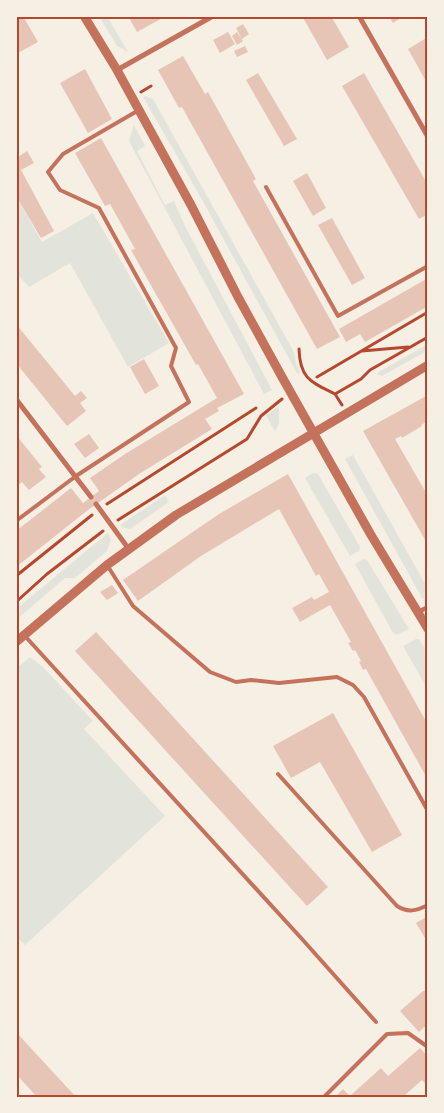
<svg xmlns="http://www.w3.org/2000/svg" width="444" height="1113" viewBox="0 0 444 1113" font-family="'Public Sans',sans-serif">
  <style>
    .green { fill: #e2e4dc }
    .building { fill: #e6c5b7 }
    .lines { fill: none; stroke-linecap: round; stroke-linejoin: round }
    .path { stroke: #b5482f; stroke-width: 3 }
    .service { stroke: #c5725c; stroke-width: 4 }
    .pedestrian { stroke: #c5725c; stroke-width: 4.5 }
    .minor { stroke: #c5725c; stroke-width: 5 }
    .tertiary { stroke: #c5725c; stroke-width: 9 }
    .neatline { fill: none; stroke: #b5482f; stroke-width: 2 }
  </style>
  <rect width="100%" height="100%" fill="#f6efe4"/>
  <path class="green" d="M99,16H107L128,52L117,46Z
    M145,96L153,99L294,352L296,364L300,371L298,375L196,189L143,97Z
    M134,125L145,146L137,151L165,205L174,201L186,228L272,390L264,394L129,141Z
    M16,196L42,242L93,213L169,343L128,367L70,263L29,287L16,273Z
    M428,344V350L425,352L382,376L378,375L377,373Z
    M279,406V423L275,432L266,415Z
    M353,455L428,589V598L425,600L422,598L345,459Z
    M313,473L318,474L360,547L359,551L350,556L305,478Z
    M165,495L169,502L130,529L122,527L120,525Z
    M108,533L111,540L107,551L75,578H65L16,620V609Z
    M363,559L367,560L409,629L396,635L392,631L355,564Z
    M416,639H419L428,654V690L403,646Z
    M30,657L43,667L93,721L84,729L165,816L25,945L16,937V669Z"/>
  <path class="building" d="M16,16H23L38,42L16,54Z
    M128,16H166L137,32Z
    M302,16H331L349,47L327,60Z
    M389,16H404L393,23Z
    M243,24L249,34L242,39L236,28Z
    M228,32L235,44L220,53L213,40Z
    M237,32L243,41L237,45L232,36Z
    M428,37V85L408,49Z
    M245,46L248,52L237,57L234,51Z
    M183,56L205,94L208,92L256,179L253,181L340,337L317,349L182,107L179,108L158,70Z
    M85,69L112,119L88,133L60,83Z
    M258,73L297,139L284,146L246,80Z
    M364,73L428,185V214L419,219L342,86Z
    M101,138L244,394L217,408L219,411L205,419L212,429L139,474L88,510L16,567V531L71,488L83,503L99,491L90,478L125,454L217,398L198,364L196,365L131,250L135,249L110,204L105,206L75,153Z
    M27,151L34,163L21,170L54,231L41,238L16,196V154L18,157Z
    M307,173L326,208L313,216L293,181Z
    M332,218L365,278L352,285L318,225Z
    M428,278V306L365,342L360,334L346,342L339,329Z
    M16,324L75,396L81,391L87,398L80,403L86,411L67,426L16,363Z
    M144,359L159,386L145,394L130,367Z
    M428,395V421L421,425L422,426L402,438L401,436L395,439L428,496V545L363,431Z
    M89,434L99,448L85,458L74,444Z
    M16,435L42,467L39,469L46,477L29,490L22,482L16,487Z
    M288,474L428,725V780L366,669L363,670L359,662L361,661L355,650L353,651L348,643L351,642L330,605L300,622L292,608L312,597L314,600L329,592L319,574L316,576L279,509L201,556L138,601L123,580L219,514Z
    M112,585L118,593L107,600L100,592Z
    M96,632L328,887L307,906L75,651Z
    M333,713L402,835L372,852L320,762L291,778L273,746Z
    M428,916V943L416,923Z
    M423,991H428V1027H424L419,1032L400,1011Z
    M16,1032L76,1097H37L16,1074Z
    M420,1048L428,1057V1083L426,1084L422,1080L405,1095L407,1097H335L343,1089L350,1096L381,1068L388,1076Z"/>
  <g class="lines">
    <path class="path" d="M141,92L151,86
      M299,349C300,379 311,382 335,394L361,379L370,370L428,337
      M362,351L408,347
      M317,377L428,312
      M335,394L342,405
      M107,504L256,408
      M118,520L247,439L261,416L282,399
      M16,576L92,515
      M16,602L47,574L103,531"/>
    <path class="service" d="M266,187L338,316L428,266
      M16,521L76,476L189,402L171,366L176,348L99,208L60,190L48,172L63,154L139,110
      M107,565L133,606L210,672L236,682L251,680L279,683L337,677L353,685L364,697L428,811
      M24,635L302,939L376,1022
      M278,774L397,906C408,913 416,911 428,905
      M324,1097L387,1034L408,1033L428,1047"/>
    <path class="pedestrian" d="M418,612L428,607"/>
    <path class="minor" d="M359,16L428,137
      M117,70L213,16
      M16,399L91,497
      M96,504L128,548"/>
    <path class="tertiary" d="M84,16L117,70L191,205L238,297L282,377L371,535L428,629
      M16,642L107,565L176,515L428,365"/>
  </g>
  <rect width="444" height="1113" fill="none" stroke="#f6efe4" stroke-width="35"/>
  <rect x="18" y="18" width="408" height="1078" class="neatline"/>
</svg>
